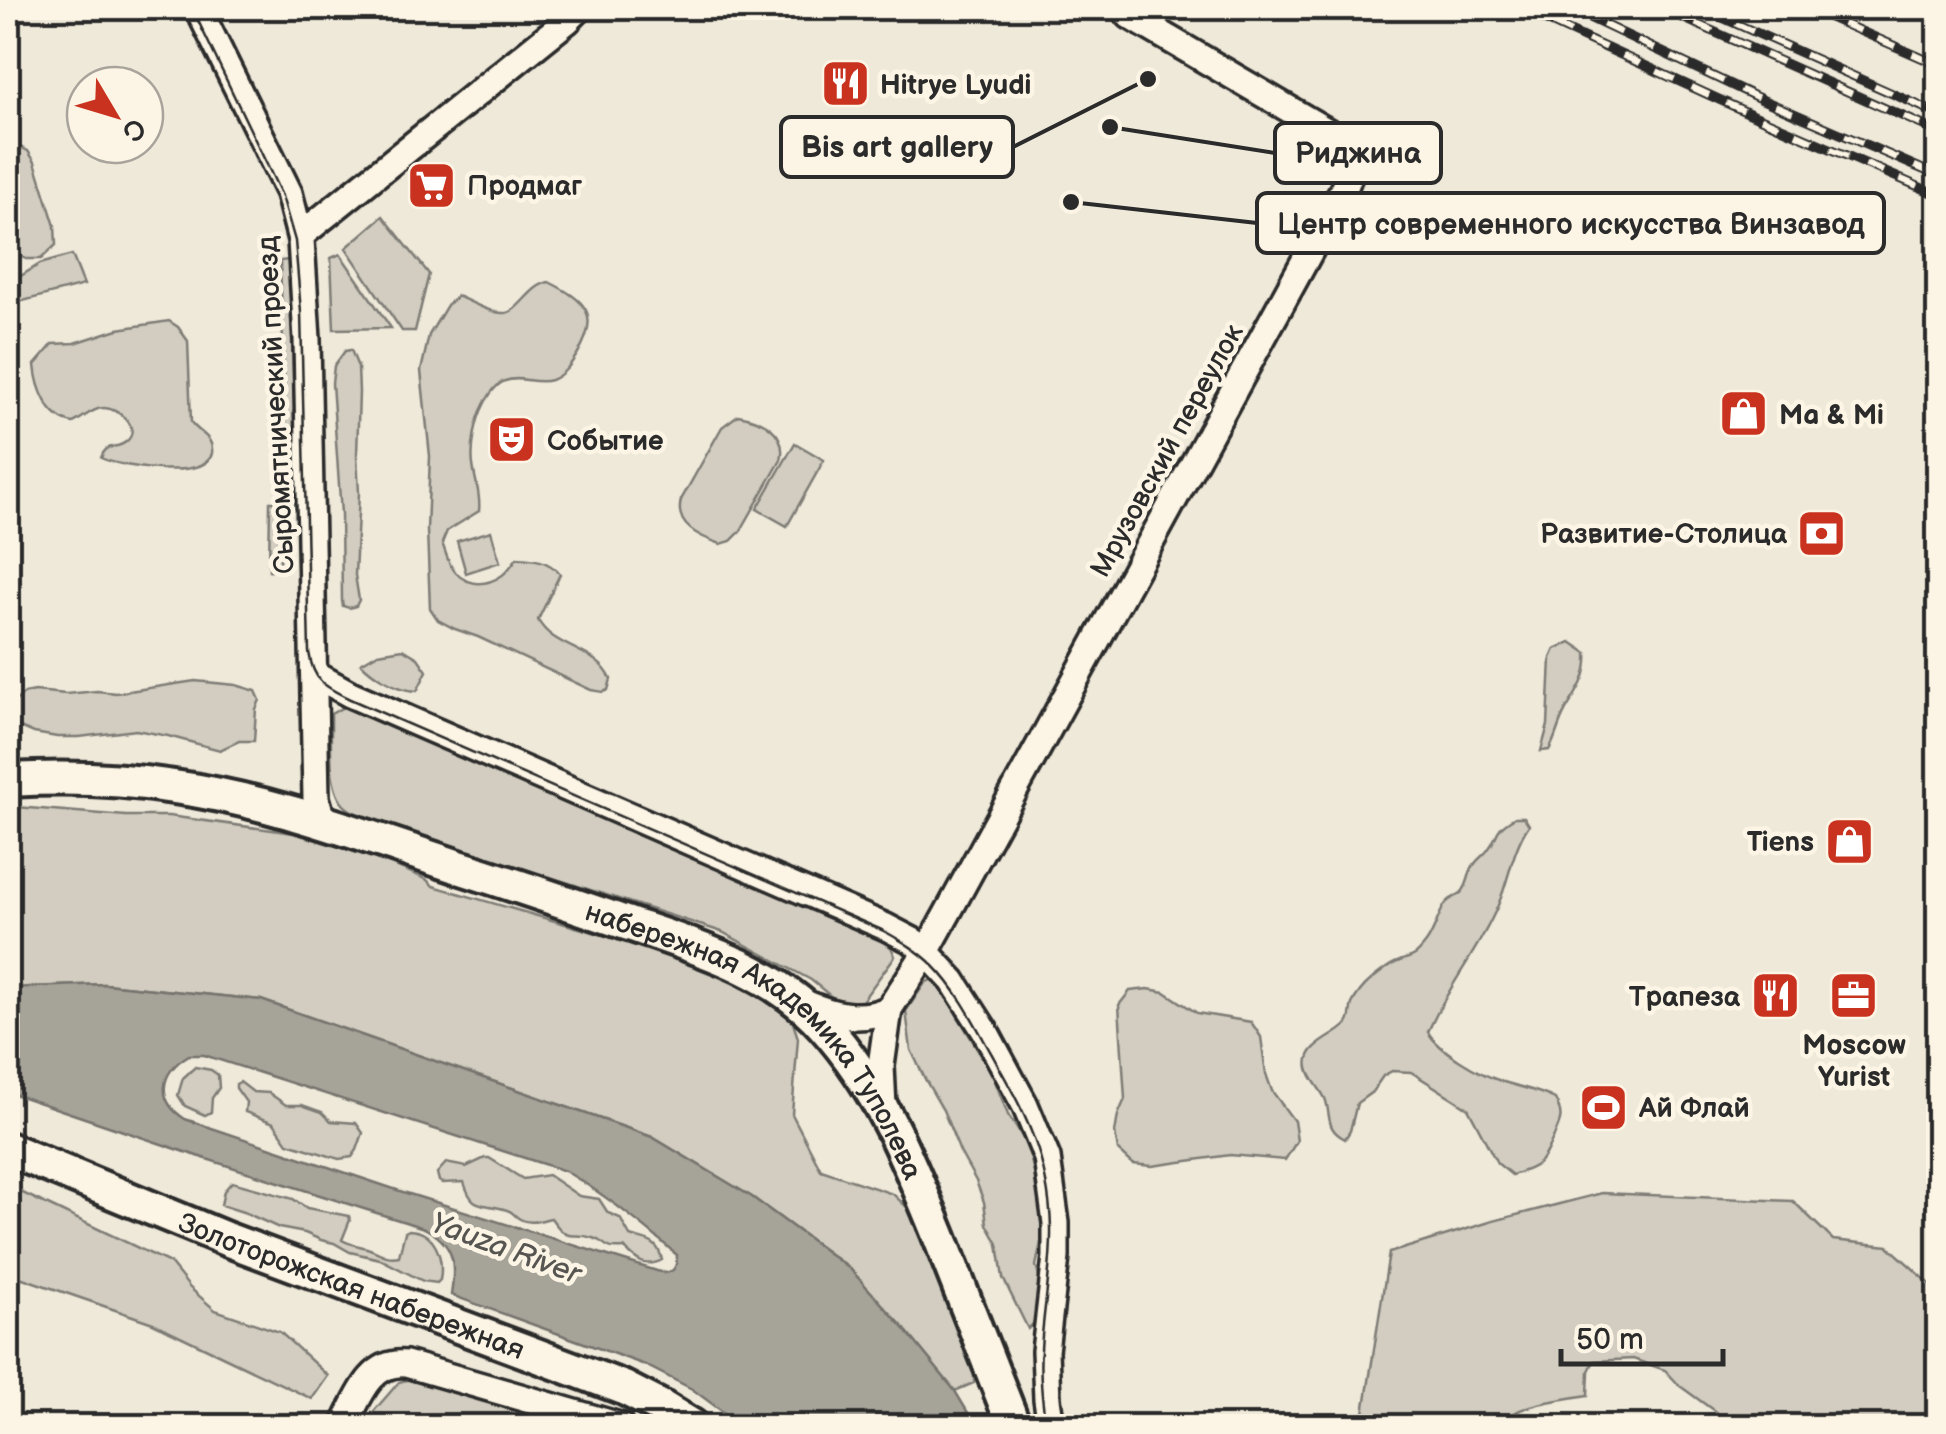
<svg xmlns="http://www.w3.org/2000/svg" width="1946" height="1434" viewBox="0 0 1946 1434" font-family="'Balsamiq Sans',sans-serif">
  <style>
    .green { fill: #d2cdc0; stroke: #7e7c76; stroke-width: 2.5 }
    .water { fill: #a6a399; stroke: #75736d; stroke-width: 2.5; fill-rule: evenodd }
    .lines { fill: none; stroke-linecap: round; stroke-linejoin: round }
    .minor-casing { stroke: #2b2b2b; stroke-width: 32 }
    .major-casing { stroke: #2b2b2b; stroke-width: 40 }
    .minor { stroke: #fcf5e5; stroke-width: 25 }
    .major { stroke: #fcf5e5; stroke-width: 32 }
    .tram { stroke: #2b2b2b; stroke-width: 2.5 }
    .rail-casing { stroke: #2b2b2b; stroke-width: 10 }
    .rail { stroke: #fcf5e5; stroke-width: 6; stroke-dasharray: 19; stroke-linecap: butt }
    .labels { text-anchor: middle; stroke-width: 9; stroke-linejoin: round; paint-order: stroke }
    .poi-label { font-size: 28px; font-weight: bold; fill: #2b2b2b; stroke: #fcf5e5; text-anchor: start }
    .street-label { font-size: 28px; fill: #2b2b2b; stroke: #fcf5e5 }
    .water-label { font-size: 30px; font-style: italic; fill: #565552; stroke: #fcf5e5 }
    .leader { fill: none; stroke: #2b2b2b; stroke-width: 4 }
    .callout-dot { fill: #2b2b2b; stroke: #fcf5e5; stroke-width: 4 }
    .callout { fill: #fcf5e5; stroke: #2b2b2b; stroke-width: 4 }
    .callout-label { font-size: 30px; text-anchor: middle; font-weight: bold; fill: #2b2b2b }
  </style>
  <rect width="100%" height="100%" fill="#efe9da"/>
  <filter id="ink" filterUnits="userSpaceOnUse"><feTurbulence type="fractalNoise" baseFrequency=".01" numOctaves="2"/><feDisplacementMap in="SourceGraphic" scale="20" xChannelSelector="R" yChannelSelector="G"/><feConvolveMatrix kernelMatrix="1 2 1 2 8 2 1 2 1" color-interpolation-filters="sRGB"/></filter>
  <g filter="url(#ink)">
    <path class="green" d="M8,137L16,145L28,151L35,162L55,226L56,245L41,259H26L22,257L8,232Z
      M383,216L429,274L415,331H402L346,248Z
      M340,254L391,328L334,329L331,258Z
      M72,255L84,285L8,305V284L40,264Z
      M289,260L297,480L288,481L280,261Z
      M549,282C585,300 601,314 578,353C571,364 564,375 551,380C536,385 520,375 505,381C495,384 485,401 481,411C475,425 471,450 473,465C475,481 481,494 479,511L447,531L442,543C445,550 447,559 451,566C462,585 483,588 501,576C507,573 513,563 517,558C535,559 548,560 560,574L538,620C553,649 597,648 611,679L608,690L603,692L591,690L478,637L455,629L438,620L430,608L427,530L430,456L421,371L429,335L447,305L457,296C470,301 489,313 503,313C519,314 528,286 549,282Z
      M169,321L178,327L188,341L191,422C198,433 214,436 212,453C208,481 119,467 101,458C107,441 116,451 127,441C142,427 117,407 103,408C93,408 82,419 73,423C48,419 37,388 35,365L53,344L75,343L118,329Z
      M351,350L358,367L359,392L357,455L359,493L355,575L359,600L356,606L349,608L343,606L342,601L341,514L332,383L334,366L345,351Z
      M738,415C762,419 788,432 781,460L740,532L731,541L721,544C700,537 674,526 681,500L722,427Z
      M795,443L824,460L787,526L757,509Z
      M270,502H281L280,571L269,570Z
      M491,531L500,562L466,573L457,541Z
      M1571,642L1587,653C1589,678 1576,692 1565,712C1558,724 1556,738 1549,750L1541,751L1548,725L1551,658L1555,649Z
      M403,649L418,658L427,671L417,691C397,690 375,677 361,663L378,653Z
      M195,681L236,685L256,691L260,700L256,709L254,741H239L220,750L168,736L136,730L79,737H57L34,733L8,722V707L25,693L35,691L66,694L97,691L116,693Z
      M347,705L884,942L891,947L895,956L857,1008L844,1007L811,980L722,932L368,819C361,816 352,812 346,807C326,790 332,739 331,714Z
      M16,807L126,816H169L301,834L384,861L426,879L433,886L701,963L779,1008L792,1020L798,1038L792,1114L821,1170L893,1194L910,1210L974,1374V1383L955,1391L903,1327L850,1269L752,1197L652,1137L261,1000L105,984L8,988V808Z
      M1515,817H1524L1529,825C1510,853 1509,885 1494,914C1475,955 1446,990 1428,1032C1439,1051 1479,1074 1501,1081C1518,1087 1538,1090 1555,1099C1564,1117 1561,1121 1553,1138C1541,1163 1542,1166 1512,1175L1497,1163L1468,1108L1411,1072L1392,1071L1383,1076L1372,1092L1357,1103L1350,1131L1345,1139C1326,1129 1331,1119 1326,1101C1322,1089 1310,1080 1308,1068C1303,1045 1334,1038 1346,1025C1352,1019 1349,1012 1352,1004C1356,996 1364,986 1371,980C1377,975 1388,966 1395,963C1413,955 1413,960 1426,943C1436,930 1438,912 1447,902C1452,896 1460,897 1464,889C1468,883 1469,874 1472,868C1476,860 1482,857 1487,851C1501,834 1491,831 1515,817Z
      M933,979L943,985L949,994L957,1015L992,1073L1008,1115L1027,1144L1041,1200L1043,1233L1036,1266L1039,1277V1311L1036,1321L1028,1329L1003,1278L998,1244L987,1224L984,1202L976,1181L960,1152L943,1110L926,1081L911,1050L906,1011L925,983Z
      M1148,989L1165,992L1197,1013L1251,1022L1261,1037L1266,1074L1272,1091L1294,1121L1297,1141L1285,1160L1230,1155L1152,1166L1133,1164L1118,1150L1115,1133L1118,1115L1125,1099L1119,1005L1130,991Z
      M195,1067L211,1070L218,1075L219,1088L212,1098L211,1112L205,1115L185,1106L178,1095L183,1078Z
      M240,1082L253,1092L269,1093L286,1105H302L322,1112L331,1121L356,1123L363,1133L357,1150L352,1157L339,1159L288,1143L274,1123L245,1112L246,1102L236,1088V1084Z
      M485,1158H489L523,1179L548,1175L579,1196L599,1199L608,1213L620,1218L630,1236C647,1241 658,1240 662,1260C645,1269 636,1260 624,1248C602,1250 609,1243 593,1238C569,1230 571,1246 551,1218C541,1220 530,1225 520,1219C513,1215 514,1212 507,1210C482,1201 473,1212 464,1182L442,1183L439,1181L437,1173L446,1163L466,1167Z
      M232,1182L293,1199L307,1208L349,1216L350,1220L342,1240C351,1245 357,1245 367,1248C380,1252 385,1259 399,1256L405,1232L409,1230C435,1231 444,1257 440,1280L437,1283L423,1281L380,1259L350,1252L334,1243L321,1240L305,1233L279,1228L246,1213L221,1205L224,1191Z
      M8,1186L170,1263L190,1288L215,1310L280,1332L328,1376L312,1399L153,1323L8,1273Z
      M1602,1193L1793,1201L1833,1240L1888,1246L1938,1291V1426H1735L1680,1386L1665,1370L1633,1359L1594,1361L1589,1371L1588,1395C1556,1401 1520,1402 1496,1426H1362L1389,1253L1493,1221Z
      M413,1378L588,1426H361L399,1382Z"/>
    <path class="water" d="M105,984L261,1000L652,1137L752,1197L850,1269L903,1327L955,1391L976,1426H742L692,1389L645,1365L451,1295C456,1263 455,1244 424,1228L197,1156L8,1092V988ZM189,1055H204L565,1171C606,1195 642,1224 677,1255C677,1270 672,1275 657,1271L403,1192L185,1119C155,1100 160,1072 189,1055Z"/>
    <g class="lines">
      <defs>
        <path id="minor" d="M198,8L289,193L301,240L307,339L316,798L320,812L333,826
          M300,236L568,20L580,8
          M314,674L350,694L886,927L913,941L926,952L953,981L985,1031L1025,1105L1047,1158L1056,1223V1257L1045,1351L1047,1399L1051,1426
          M802,1002C831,1014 859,1023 889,1009
          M883,1107L881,1066L889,1009L926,952L947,914L1309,253L1346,184L1352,167L1350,151L1335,136L1130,16L1123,8
          M344,1426C358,1399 370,1360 406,1364L620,1426"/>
        <g id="major">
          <path id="s1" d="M8,780C63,777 119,778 174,787C274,801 370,838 465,869C518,886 571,904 623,922C693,946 772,968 823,1025C881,1089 910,1164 942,1243C966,1304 990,1365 1014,1426"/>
          <path id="s2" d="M8,1149L226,1239L624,1388L661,1407L692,1426"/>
        </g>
      </defs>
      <use href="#minor" class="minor-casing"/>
      <use href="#major" class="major-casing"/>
      <use href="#minor" class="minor"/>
      <use href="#major" class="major"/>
      <path class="tram" d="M192,8L282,196L295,241L301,312L309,652C313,681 325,687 350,699L884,931C902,941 919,951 934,966C955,987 971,1016 985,1042C1021,1106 1049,1152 1051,1228C1052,1269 1043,1309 1041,1350C1039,1375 1042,1401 1046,1426"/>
      <defs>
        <path id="rail" d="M1519,8L1755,116L1938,195
          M1569,8L1763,100L1938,176
          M1661,8L1938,132
          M1701,8L1938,114
          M1808,8L1938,65"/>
      </defs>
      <use href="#rail" class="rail-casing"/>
      <use href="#rail" class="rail"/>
    </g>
  </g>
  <defs>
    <symbol id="restaurant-square" viewBox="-11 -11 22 22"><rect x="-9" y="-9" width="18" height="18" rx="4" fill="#c8321e" stroke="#fcf5e5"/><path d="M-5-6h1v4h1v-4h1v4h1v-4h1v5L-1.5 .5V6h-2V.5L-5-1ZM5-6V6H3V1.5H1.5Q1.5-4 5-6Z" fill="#fff"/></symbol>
    <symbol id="supermarket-square" viewBox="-11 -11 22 22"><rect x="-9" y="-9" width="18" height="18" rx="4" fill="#c8321e" stroke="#fcf5e5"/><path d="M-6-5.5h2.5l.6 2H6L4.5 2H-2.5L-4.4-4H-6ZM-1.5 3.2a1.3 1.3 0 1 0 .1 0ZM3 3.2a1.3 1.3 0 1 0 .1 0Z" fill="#fff"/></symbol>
    <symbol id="shop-square" viewBox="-11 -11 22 22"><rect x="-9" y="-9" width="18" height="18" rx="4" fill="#c8321e" stroke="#fcf5e5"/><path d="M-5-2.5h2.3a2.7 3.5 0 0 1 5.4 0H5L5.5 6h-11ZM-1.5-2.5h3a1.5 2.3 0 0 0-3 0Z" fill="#fff"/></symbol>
    <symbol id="theatre-square" viewBox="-11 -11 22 22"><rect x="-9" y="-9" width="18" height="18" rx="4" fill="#c8321e" stroke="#fcf5e5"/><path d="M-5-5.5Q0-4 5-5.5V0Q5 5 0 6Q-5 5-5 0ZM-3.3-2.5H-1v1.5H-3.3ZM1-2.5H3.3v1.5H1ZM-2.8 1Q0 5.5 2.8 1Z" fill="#fff"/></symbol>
    <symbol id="bank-square" viewBox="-11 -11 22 22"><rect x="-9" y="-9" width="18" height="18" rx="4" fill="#c8321e" stroke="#fcf5e5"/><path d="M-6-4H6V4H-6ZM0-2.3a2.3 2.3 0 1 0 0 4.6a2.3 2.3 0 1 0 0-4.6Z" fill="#fff"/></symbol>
    <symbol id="office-square" viewBox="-11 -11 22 22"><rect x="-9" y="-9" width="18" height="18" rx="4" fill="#c8321e" stroke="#fcf5e5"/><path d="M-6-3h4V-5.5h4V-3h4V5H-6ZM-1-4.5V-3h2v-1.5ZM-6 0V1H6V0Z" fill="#fff"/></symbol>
    <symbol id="stadium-square" viewBox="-11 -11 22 22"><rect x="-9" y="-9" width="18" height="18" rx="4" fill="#c8321e" stroke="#fcf5e5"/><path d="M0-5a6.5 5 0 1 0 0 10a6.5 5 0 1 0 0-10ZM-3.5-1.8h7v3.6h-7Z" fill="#fff"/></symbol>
  </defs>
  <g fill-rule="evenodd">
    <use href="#restaurant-square" x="818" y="56" width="55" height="55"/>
    <use href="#supermarket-square" x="404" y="158" width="55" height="55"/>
    <use href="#shop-square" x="1716" y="386" width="55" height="55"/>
    <use href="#theatre-square" x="484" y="412" width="55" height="55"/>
    <use href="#bank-square" x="1794" y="506" width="55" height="55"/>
    <use href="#shop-square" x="1822" y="814" width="55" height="55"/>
    <use href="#restaurant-square" x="1748" y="968" width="55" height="55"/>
    <use href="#office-square" x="1826" y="968" width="55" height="55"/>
    <use href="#stadium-square" x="1576" y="1080" width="55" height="55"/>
  </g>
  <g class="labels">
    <g class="poi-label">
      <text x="880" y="94">Hitrye Lyudi</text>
      <text x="467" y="195">Продмаг</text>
      <text x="1779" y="424">Ma &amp; Mi</text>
      <text x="547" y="450">Событие</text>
      <text x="1787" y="543" text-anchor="end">Развитие-Столица</text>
      <text x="1814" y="851" text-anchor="end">Tiens</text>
      <text x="1740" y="1006" text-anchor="end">Трапеза</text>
      <text x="1854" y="1054" text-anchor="middle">Moscow<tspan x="1854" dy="32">Yurist</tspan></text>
      <text x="1639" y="1117">Ай Флай</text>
    </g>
    <g class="street-label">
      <text transform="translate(275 405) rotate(-93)" y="10">Сыромятнический проезд</text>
      <text transform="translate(1166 450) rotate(-61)" y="10">Мрузовский переулок</text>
      <text dy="10" stroke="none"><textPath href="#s1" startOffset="820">набережная Академика Туполева</textPath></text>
      <text dy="10" stroke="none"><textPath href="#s2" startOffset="370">Золоторожская набережная</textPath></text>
    </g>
    <g class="water-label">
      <text transform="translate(506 1248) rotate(20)" y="10">Yauza River</text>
    </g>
  </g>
  <path class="leader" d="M1148 79L1013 147M1110 127L1275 153M1071 202L1257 223"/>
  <g class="callout-dot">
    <circle cx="1148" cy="79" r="10"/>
    <circle cx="1110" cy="127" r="10"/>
    <circle cx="1071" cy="202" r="10"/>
  </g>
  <g class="callout">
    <rect x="781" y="117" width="232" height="60" rx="10"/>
    <rect x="1275" y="123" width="166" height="60" rx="10"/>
    <rect x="1257" y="193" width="627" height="60" rx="10"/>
  </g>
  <g class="callout-label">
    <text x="897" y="157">Bis art gallery</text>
    <text x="1358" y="163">Риджина</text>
    <text x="1571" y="234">Центр современного искусства Винзавод</text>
  </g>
  <rect width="1946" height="1434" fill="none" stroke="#fcf5e5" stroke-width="40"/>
  <rect x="20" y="20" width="1906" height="1394" fill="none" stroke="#2b2b2b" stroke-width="4" filter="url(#ink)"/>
  <g transform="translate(115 115) rotate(128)"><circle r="48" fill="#fcf5e5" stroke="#a8a49b" stroke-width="2.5"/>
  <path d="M0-8L18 38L0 25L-18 38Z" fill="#c8321e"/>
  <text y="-15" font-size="28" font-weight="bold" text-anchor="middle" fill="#2b2b2b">С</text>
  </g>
  <path d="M1561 1349v15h162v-15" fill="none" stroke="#2b2b2b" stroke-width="5"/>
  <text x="1576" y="1349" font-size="30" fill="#2b2b2b" stroke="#fcf5e5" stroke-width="8" paint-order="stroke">50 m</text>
</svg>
